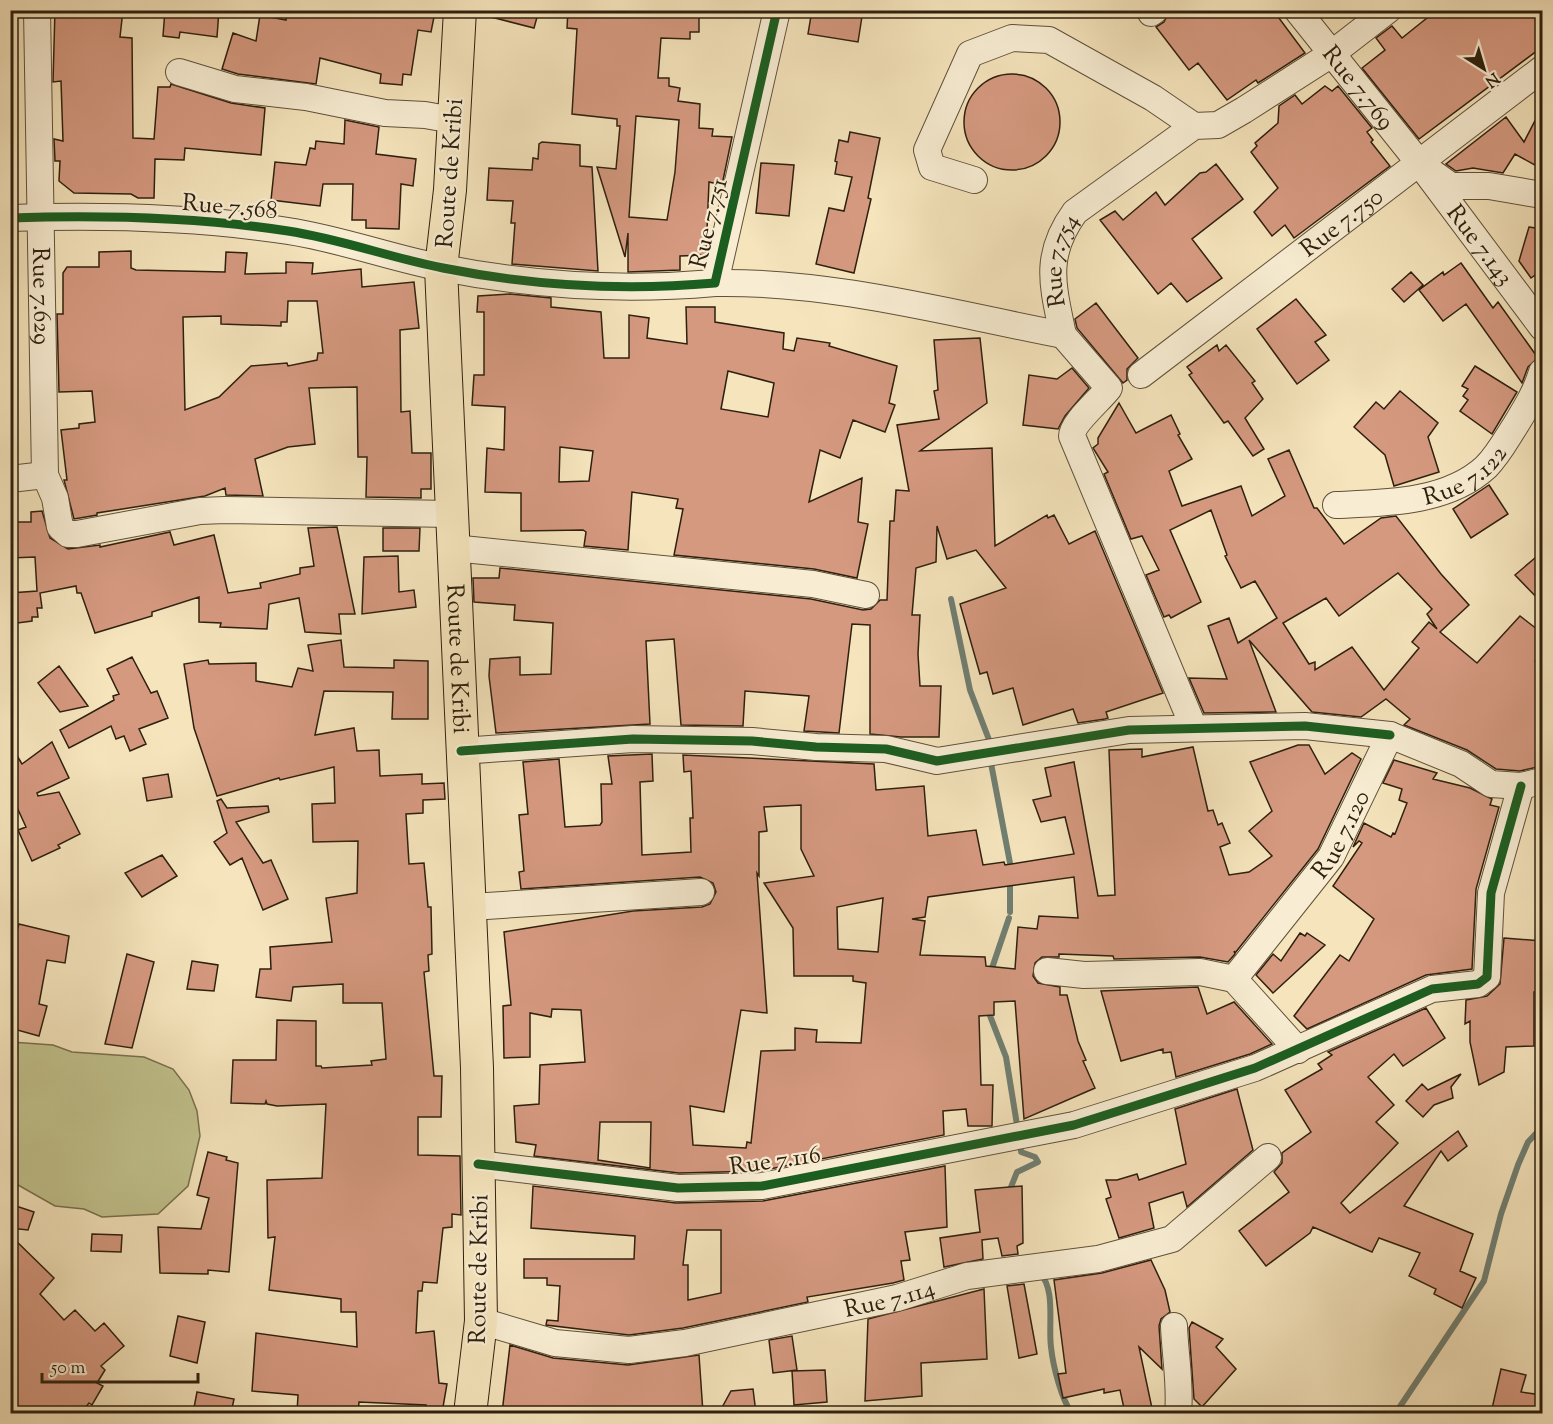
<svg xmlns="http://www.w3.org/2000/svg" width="1553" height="1424" viewBox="0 0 1553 1424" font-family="'Sorts Mill Goudy',serif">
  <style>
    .green { fill: #c1c28d; stroke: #78714e; stroke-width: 1.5 }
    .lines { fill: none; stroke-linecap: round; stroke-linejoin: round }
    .stream { stroke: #707f72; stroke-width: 6 }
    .building { fill: #d59980; stroke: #2e200e; stroke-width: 1.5; fill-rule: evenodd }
    .minor-casing { stroke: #60513a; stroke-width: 28 }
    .major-casing { stroke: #2e200e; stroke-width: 34 }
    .minor { stroke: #f8edd3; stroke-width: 26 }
    .major { stroke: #f5e4bc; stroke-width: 32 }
    .cycleway-casing { stroke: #f8edd3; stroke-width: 13 }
    .cycleway { stroke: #1b5e20; stroke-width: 9 }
    .labels { text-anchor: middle; stroke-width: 4.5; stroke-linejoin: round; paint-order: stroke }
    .street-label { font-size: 24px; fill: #2e200e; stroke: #f8edd3 }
  </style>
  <rect width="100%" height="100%" fill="#f5e4bc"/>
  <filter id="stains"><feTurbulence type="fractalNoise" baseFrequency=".00333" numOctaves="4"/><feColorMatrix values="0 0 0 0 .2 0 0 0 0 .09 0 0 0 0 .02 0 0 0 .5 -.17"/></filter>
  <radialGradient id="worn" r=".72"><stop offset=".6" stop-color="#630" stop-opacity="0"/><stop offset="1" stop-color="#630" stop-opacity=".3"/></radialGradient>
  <path class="green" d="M11,1042L53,1045L72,1052L144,1057L173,1069L189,1090L197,1111L200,1136L188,1186L158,1214L102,1217L84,1209L55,1206L11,1181Z"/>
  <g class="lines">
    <path class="stream" d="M951,599L970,690L991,745
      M990,758L1010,863V912
      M990,974L1009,918
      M987,1008L1006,1057L1018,1131
      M1011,1187L1017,1172L1038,1162L1035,1157L1021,1152L1020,1142
      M1040,1273C1056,1290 1048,1325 1051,1347C1053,1366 1061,1398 1072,1414
      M1395,1414L1484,1281L1501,1214L1518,1165L1528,1142L1542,1127"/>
  </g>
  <path class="building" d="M55,10H123L120,37L132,38L133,138L154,139L158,87H170L171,84L231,103L265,108L261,155L185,148L184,160L155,159L154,198H138L131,194L74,193L59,181L60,161H55L54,139L63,141L61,81L53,82Z
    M165,10H219L217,37L180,32L179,38L163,36Z
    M287,10H404L434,17L431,32L418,30L411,75L403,74L402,85L380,83L381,74L320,58L316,84L238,74L222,69L233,33L256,41L260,15L286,20Z
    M488,10H539L534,28L487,16Z
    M568,10H699V32H690V39L661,38L658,78H669V86L680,88L678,101L700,104L699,128L713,129L712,136L732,137L722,185L709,182L706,255L680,256V270L628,272V233L625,257L597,167L616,169L620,126H617V119L572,114L577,29L567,28ZM636,116L679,120L675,172L667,220L629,217Z
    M812,10H863L858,42L808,34Z
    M1170,10H1273L1305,53L1258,83L1256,80L1227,100L1198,63L1189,70L1156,27L1164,22Z
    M1437,10H1533L1542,23V47L1419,139L1362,68L1385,50L1376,38L1392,26L1402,38Z
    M964 122a48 48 0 1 1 96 0a48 48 0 1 1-96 0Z
    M1325,86L1332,91L1338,86L1372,128L1367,132L1373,140L1371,142L1390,166L1294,238L1285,225L1272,236L1254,212L1278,188L1251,152L1257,146L1255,143L1278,123L1279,106L1295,95L1302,104Z
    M1542,107V169L1515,154L1503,173L1473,168L1456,171L1446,164L1506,117L1524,142Z
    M345,120L379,127L376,154L416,159L413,186L401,184L399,229L366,228V220H352L353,184H323L320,206L271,200L275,162L306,165L310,148L315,149L316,141L344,144Z
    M850,132L880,138L868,198L871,199L854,273L816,264L829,208L844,211L852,177L835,174L837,162L835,161L839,140L848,142Z
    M542,142L580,145V166L592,167L598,271L512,264L515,223H511L513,201L487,200L489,168L532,170L533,158L538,159L539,144Z
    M761,163L794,165L789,216L756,213Z
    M1216,164L1243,199L1192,239L1222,278L1187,302L1171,283L1158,294L1100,220L1115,211L1123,220L1156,192L1165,205L1200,173L1206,172Z
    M1529,227L1542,229V270L1531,278L1519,261Z
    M131,251V268L136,270L225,272L226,252L247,253L245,274L286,273V262L313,263L312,274L361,269L362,287L414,282L419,328L400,330L401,412L410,411L412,453H431V489H421V498L366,497L367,457H358L357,387L309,388L315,444L288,447L255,459L263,496L226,495L225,488L205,496L97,513V515L74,519L64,480H67L61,430L79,428V424L95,422L92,391L59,392L57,314H63V273L67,267H99V252ZM288,301H317L323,353H318L317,360L288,366L287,363L251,366L219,397L185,410L183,317L221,316V324L281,326V322H287Z
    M1461,263L1493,308L1498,302L1538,358L1528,367L1522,383L1466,304L1443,321L1419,290L1443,272L1444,275Z
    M1411,272L1423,285L1404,302L1392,289Z
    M510,294L551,298V307L601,312L604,358H629V315L649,318L647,338L687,344L686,307H715V322L784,333L783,349L794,351L797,338L830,343L829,346L897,366L889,403L895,405L885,432L853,420L840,458L820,450L809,502L862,478L858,522L868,524L857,578L814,569L674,555L683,509L676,508L678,499L632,492L628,550L584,546L586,532L583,530L521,531V493L485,492L487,448L504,450L505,407L472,405L474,375H484V312H477L478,296ZM728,371L774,383L768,417L721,409ZM560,447L593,451L589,481L559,482Z
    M1296,299L1326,335L1315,342L1329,360L1297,384L1257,329Z
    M1096,303L1138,358L1127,369V380L1123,383L1077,328L1075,319Z
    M980,338L987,403L920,451L992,448L995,546L1047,515L1048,518L1054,515L1069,544L1095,531L1163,693L1106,712L1108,718L1105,719L1078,723L1073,709L1023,725L1013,688L993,694L987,672L980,674L960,604L1006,588L976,550L947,559L937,526L936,562L916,568L912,615H920L918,654L920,686H941L939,737H901L870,734V625L852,624L839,733L804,731L809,696L745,691L743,726L681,725L674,639L646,641L650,724L496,733L489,676L490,659L520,657V675L551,674L553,623L514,620L515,605L474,602L473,578H499L500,568L811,599L863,610L871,609L880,600H887L890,521H894L896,490L909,491L897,425L939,419L934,391L938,390L934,340Z
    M1217,345L1219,351L1226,345L1255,381L1252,383L1263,399L1245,418L1264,449L1253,456L1228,421L1224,423L1189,375L1192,373L1187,367Z
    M1475,366L1517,392L1492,434L1460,411L1468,400L1463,396L1468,389L1462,386Z
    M1072,368L1089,388L1065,416L1058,429L1023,425L1029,375L1057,379Z
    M1400,391L1438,423L1428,437L1439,472L1394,486L1385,455L1354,427L1376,402L1384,409Z
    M1119,403L1136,433L1171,415L1180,434L1178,435L1192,459L1169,471L1182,506L1241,486L1252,516L1285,496L1268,459L1289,450L1314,508H1317L1344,544L1381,518L1396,516L1441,574L1469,605L1440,632L1477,663L1520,616L1542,633V651L1535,661L1542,668V766L1520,771L1496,769L1467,750L1404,725L1410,719L1386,699L1361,717L1312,712L1249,640L1276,712L1204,713L1189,678L1227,679L1208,626L1229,618L1238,643L1277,618L1255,581L1241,588L1225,556L1227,555L1211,510L1170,530L1201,602L1171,618L1169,615L1164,617L1146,575L1159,570L1142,536L1131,539L1104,474L1108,472L1093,448L1098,444V438ZM1398,573L1432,609L1427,614L1437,629L1429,622L1412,642L1419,648L1384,690L1352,647L1315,670V662L1309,664L1283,623L1326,598L1339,616Z
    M1489,485L1508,514L1471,538L1453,509Z
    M42,511L50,538L68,549L100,545V547L170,532L174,545L214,535L228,593L261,588L260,583L300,574V568L314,566L308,528L337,527L355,614H339L341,634L305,632L299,598L269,604L267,629L220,627L221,623L199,622V597L152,612V616L95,633L81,593H77L76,586L40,593L42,608H37L38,617H32V621L10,624V593L37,591L35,557L10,558V522H31V512Z
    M383,528H420L419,551H383Z
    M1542,552V603L1515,575Z
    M398,556L399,592L414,590L416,607L362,614L364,557Z
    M341,640L344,667L394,668V660L428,661V719H392L393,692L324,691L315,735L354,728L357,751L379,750L380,776L422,774V784L444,783L445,799L423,800V813L406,814L409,864L424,863L428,907H431L432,954L428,955L429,971L424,972L434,1076H442L441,1117H418V1155L460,1156L461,1215L452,1214V1227L443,1228L437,1283L423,1282L422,1291H418L416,1333L434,1331L439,1383L447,1384L442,1413H425L426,1405L359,1402L358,1413H297L298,1395L252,1391L256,1333L357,1347L356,1312H341V1299L269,1290L275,1237L268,1238L267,1180L322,1178L326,1104L277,1106L267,1104L266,1101L265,1104L231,1103L233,1060H276L277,1020L316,1021V1066H321L322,1068L372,1065L371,1061L386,1059L382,1003H343V984L293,987L291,1001L256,997L260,969H271L270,947L332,942L326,898L357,893L358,841L313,842L312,804L335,803L334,767L280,780L279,778L217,796L194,728L184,664L208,660L209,664L256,663V681L292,687L298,668L313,671L308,645Z
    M132,657L151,693L157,691L168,718L139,729L146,744L130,751L124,736L116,739L111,726L69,748L60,730L114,700L113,696L119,694L107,669Z
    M59,666L88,706L60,712L38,683Z
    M52,742L69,778L37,793L38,796L59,792L80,834L58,845L60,848L32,861L18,830L26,827L10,792V744L22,764Z
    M1298,745H1309L1325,774L1352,753L1361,759L1318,849L1235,953L1234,951L1235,954L1228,962L1200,957L1114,959L1113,956L1059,954V957H1042L1035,963L1033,976L1038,983L1060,987V995H1067L1078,1041L1086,1060L1083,1061L1095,1088L1024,1119L1015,1001L994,1002V1015L979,1016L981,1085H993L992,1126H968L966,1109L943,1111L944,1135L760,1171L679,1173L534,1156L536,1145L516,1142L514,1106L539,1104L540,1065L585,1062L581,1010L552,1009L551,1017L530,1013V1057L504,1058L503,1006L511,1005L504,932L633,911L702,907L710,904L716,892L713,883L700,877L521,889L519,872L524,871L519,815L528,814L523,762L559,759L565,827L600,825L602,822L601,784H612L608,756L652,754L653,781L640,782L642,855L691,852L690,818H693L691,771L684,772L683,755L874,764L876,790L924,786L928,836L976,830L983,865L1004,862L1005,865L1074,854L1065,817L1041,822L1033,800L1051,796L1045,768L1074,762L1098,896L1115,895L1109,750L1142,749V757L1193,747L1208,811L1213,810L1218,825L1222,823L1230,843L1220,847L1229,875L1249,872L1272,856L1249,831L1272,811L1250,762ZM801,805V849L814,876L764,883L793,928L794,976H853V981L866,983L861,1043L816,1042L817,1030L795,1028V1050L761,1051L751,1143L747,1142L746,1148L693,1145L690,1106L724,1112L741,1010L767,1013L757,873L759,876V832L767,831L764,807ZM1074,877L1078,918L1039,916L1037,929L1018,927L1015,969L986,966L985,957L920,955L925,921L912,919L925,917L928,897ZM883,898L878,952L838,949L837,907ZM600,1122H651L650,1168L598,1160Z
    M1394,760L1437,773L1433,779L1470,788L1492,799L1490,805L1499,807L1476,889L1472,969L1426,975L1307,1029L1294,1016L1340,955L1349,961L1374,919L1333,886L1362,843L1359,841L1353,847L1364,823L1391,837L1393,833L1395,834L1407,803L1399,800L1402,789L1383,783Z
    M168,774L172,797L147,801L143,778Z
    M221,799L227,808L268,806L269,812L236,822L263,863L271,860L288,899L263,910L242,858L230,865L214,842L227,833L217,801Z
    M162,855L177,876L142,897L125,873Z
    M19,924L69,936L65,963L47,960L39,1004L47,1006L39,1036L10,1028V981L16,952L11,950Z
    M1300,933L1305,936L1307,933L1325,945L1273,993L1256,975L1273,954L1281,961Z
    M1504,938L1542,941V992H1534V1046L1506,1047L1504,1072L1479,1085L1470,1042V1021L1465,1024L1466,1000L1487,996L1500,984Z
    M127,954L154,962L132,1048L105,1044Z
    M192,961L218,965L214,991L187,989Z
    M1198,987L1207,1014L1234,1002L1272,1044L1250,1054L1176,1077L1171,1052L1163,1053V1049L1121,1061L1101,991Z
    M1426,1008L1445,1038L1403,1066L1394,1054L1368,1077L1394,1105L1376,1122L1398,1143L1341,1203L1350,1213L1458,1131L1467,1146L1448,1161L1441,1151L1404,1206L1473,1234L1460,1271L1476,1278L1462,1308L1434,1294L1436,1289L1409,1276L1420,1253L1379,1238L1372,1252L1313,1227L1310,1233L1266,1266L1239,1231L1289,1192L1274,1172L1282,1163V1153L1311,1132L1285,1090L1322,1069L1318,1064L1332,1055L1328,1052Z
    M1461,1074L1451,1087L1453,1098L1434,1105L1423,1117L1406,1101L1422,1084L1428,1090Z
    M1237,1089L1253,1150L1187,1207L1183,1192L1149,1203L1154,1228L1119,1238L1106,1199L1111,1197L1106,1180H1117L1137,1174L1139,1180L1186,1164L1175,1109Z
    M208,1152L227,1157L226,1160L238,1163L229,1272L208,1270V1274L160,1273L158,1227L201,1229L209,1198L197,1195Z
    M945,1166L947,1227L905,1232L910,1260L901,1261L904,1280L893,1283L807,1297L808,1302L683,1328L629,1335L546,1325L547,1320L558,1321L560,1286L547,1285V1278H524V1259H634L635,1236L531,1228L533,1186L676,1203L763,1201ZM687,1230H721V1293L688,1300V1265H683Z
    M1022,1186L1023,1243L1017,1246L1018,1254L1002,1256L998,1238L982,1240L983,1259L944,1267L940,1238L980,1232L975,1190Z
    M10,1204L34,1212L28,1230L10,1228Z
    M92,1234L122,1235L121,1252L91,1251Z
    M10,1235L54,1278L40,1294L64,1320L75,1310L95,1331L104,1323L124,1346L101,1366L105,1370L97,1383L103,1386L92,1405L89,1403L81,1413H22L10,1407Z
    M1151,1260L1165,1290L1170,1312L1161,1319L1159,1326L1162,1369L1139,1347L1153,1413H1125L1120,1390L1104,1393V1389L1063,1398L1058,1374L1066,1373L1054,1280L1102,1273Z
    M1024,1284L1037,1354L1019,1358L1007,1286Z
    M984,1289L987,1359L921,1363L922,1396L865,1401L868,1319Z
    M178,1316L205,1322L197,1363L170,1356Z
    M1192,1322L1223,1339L1216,1347L1236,1369L1202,1407L1194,1399L1189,1328Z
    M792,1336L797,1370L773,1373L769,1340Z
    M510,1345L553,1358L628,1365L699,1355L703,1413H502Z
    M1501,1369L1526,1375L1521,1392L1542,1395V1413H1491Z
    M825,1370L827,1402L794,1405L792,1371Z
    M753,1389L756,1413H719L731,1391Z
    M197,1392L234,1399L231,1413H193Z"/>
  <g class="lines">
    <defs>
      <g id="minor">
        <path id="s1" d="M37,10L45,475L55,498L60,527L68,534H77L200,511L225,510L451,514"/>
        <path id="s2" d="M1297,10L1420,164L1542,327"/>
        <path d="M1151,13L1155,10"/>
        <path d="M179,72L235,89L306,97L385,113L425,115L453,120"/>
        <path d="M1430,171L1451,186H1489L1542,195"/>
        <path d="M974,180L932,167L927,150L970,54L1012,38L1049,40L1153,98L1194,126"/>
        <path d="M10,218C102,215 197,217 288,231C341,239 391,258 443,268C533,286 623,291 715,283L777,10"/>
        <path id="s3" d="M715,283C832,281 949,313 1063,335C1053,286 1043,256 1075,212L1194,126L1218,125L1244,110L1330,55L1388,10"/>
        <path d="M1063,335L1109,388C1100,400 1072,423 1072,436L1193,726"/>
        <path id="s4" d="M1141,375L1542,69"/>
        <path d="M10,479L45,475"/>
        <path id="s5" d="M1336,505C1385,503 1447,503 1486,467C1498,455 1506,440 1515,426C1526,408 1536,392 1542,372"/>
        <path d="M453,548L813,584L866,595"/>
        <path d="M461,751L633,739L752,741L816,747L886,749L937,761L1129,730L1305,726L1390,735"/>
        <path d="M471,907L701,892"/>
        <path d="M1047,971L1084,975L1200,972L1234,979"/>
        <path id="s6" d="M1298,1050L1234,979L1331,857L1390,735L1461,764L1491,784L1521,786L1542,781"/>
        <path d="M478,1164L678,1188L762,1186L1074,1125L1255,1068L1432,989L1478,984L1487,977L1491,893L1521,786"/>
        <path id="s7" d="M481,1321L555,1343L629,1350L685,1343L897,1298L967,1276L1098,1259L1172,1239L1268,1157"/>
        <path d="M1174,1326C1175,1355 1181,1385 1178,1414"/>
      </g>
      <g id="major">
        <path id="s8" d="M460,10L450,190L441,268L477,1068L481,1321L470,1414"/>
      </g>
    </defs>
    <use href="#minor" class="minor-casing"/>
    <use href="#major" class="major-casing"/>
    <use href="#minor" class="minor"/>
    <use href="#major" class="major"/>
    <defs>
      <path id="cycleway" d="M10,218C102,215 197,217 288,231C341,239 391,258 443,268C533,286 623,291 715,283L777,10
        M461,751L633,739L752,741L816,747L886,749L937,761L1129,730L1305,726L1390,735
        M478,1164L678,1188L762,1186L1074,1125L1255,1068L1432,989L1478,984L1487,977L1491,893L1521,786"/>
    </defs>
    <use href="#cycleway" class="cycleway-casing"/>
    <use href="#cycleway" class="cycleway"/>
  </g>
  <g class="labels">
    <g class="street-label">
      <text dy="8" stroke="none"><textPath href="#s2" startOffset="99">Rue 7.769</textPath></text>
      <text transform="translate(449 173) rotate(-86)" y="8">Route de Kribi</text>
      <text transform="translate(230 206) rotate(5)" y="8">Rue 7.568</text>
      <text transform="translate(708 223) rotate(-76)" y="8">Rue 7.751</text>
      <text dy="8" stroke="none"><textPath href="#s4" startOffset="252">Rue 7.750</textPath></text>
      <text dy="8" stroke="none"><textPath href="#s2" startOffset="298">Rue 7.143</textPath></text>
      <text dy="8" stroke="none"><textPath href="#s3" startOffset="429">Rue 7.754</textPath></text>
      <text dy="8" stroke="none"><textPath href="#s1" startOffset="286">Rue 7.629</textPath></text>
      <text dy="8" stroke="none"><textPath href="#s5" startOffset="135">Rue 7.122</textPath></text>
      <text dy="8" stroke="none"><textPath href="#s8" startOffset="650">Route de Kribi</textPath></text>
      <text dy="8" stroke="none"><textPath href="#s6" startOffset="276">Rue 7.120</textPath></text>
      <text transform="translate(775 1160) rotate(-8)" y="8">Rue 7.116</text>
      <text transform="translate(478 1269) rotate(-89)" y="8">Route de Kribi</text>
      <text dy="8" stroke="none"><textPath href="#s7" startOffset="417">Rue 7.114</textPath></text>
    </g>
  </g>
  <rect width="1553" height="1424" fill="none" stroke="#f5e4bc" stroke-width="36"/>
  <rect x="12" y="12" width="1529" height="1400" fill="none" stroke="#2e200e" stroke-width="3"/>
  <rect x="18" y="18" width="1517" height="1388" fill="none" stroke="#2e200e" stroke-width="1.5"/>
  <g transform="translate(1484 69) rotate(143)" stroke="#f8edd3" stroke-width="4.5" paint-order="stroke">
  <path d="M0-4.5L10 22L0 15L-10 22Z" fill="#2e200e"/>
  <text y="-9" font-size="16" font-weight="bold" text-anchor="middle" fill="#2e200e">N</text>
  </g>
  <path d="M42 1373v9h156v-9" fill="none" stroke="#2e200e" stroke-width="3"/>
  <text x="51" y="1373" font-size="18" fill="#2e200e" stroke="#f8edd3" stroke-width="4.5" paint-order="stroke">50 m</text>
  <rect width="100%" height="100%" filter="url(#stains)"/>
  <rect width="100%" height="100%" fill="url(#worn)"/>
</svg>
